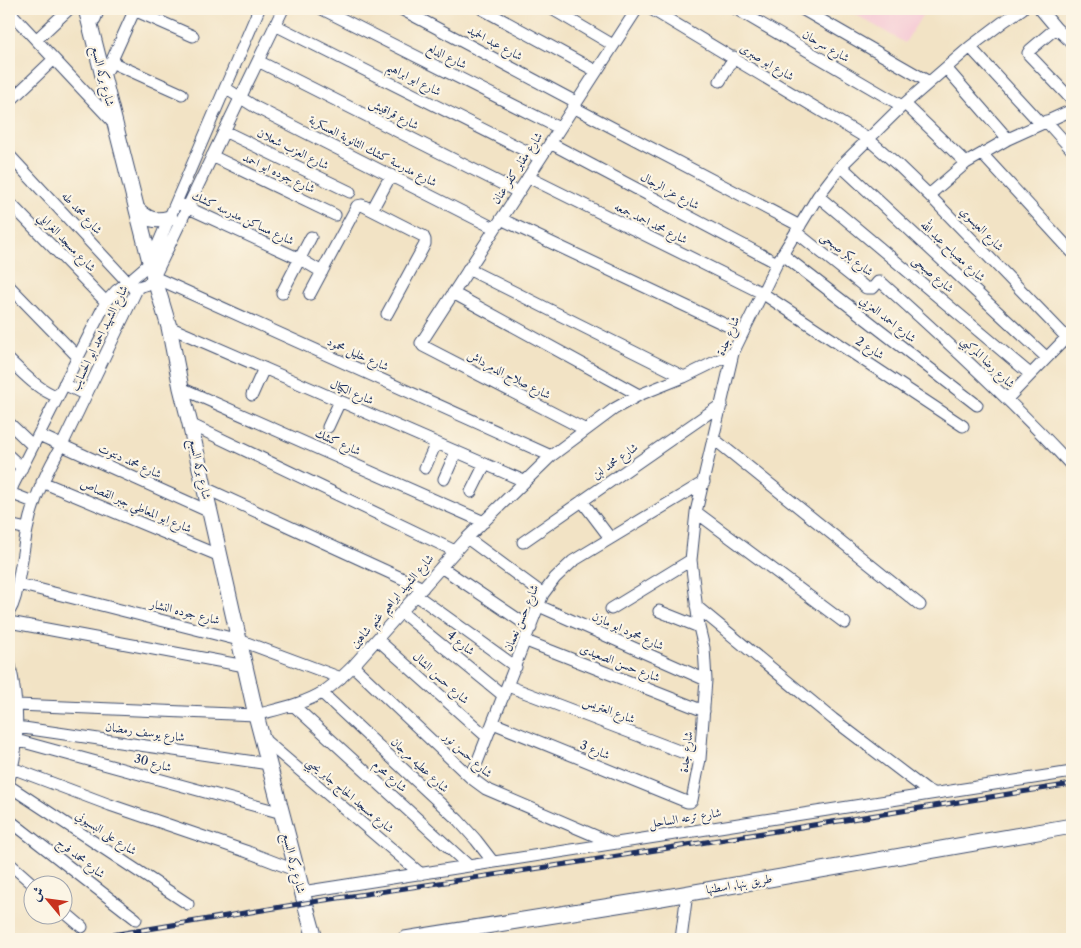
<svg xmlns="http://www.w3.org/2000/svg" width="1081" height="948" viewBox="0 0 1081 948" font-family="'Libre Caslon Text',Amiri,serif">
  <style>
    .built { fill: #f6cfd7 }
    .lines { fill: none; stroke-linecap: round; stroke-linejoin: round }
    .minor-casing { stroke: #3b4a6d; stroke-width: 13 }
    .major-casing { stroke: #3b4a6d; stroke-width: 17 }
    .minor { stroke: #fff; stroke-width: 11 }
    .major { stroke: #fff; stroke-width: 15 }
    .rail-casing { stroke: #1b2f5e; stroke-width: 5 }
    .rail { stroke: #fcf5e5; stroke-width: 3; stroke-dasharray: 9; stroke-linecap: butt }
    .labels { text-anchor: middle; stroke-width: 4.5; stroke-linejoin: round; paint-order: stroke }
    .street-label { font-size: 12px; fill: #1b2f5e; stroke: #fcf5e5 }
  </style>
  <rect width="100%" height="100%" fill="#fcf5e5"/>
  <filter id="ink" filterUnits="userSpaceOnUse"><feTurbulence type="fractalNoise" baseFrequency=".02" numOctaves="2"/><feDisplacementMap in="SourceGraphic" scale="10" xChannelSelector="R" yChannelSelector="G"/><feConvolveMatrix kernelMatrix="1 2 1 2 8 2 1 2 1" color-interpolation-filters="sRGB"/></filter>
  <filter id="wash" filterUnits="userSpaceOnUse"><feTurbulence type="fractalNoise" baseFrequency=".0096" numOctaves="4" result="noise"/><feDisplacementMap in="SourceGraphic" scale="20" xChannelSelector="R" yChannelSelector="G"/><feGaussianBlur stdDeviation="1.12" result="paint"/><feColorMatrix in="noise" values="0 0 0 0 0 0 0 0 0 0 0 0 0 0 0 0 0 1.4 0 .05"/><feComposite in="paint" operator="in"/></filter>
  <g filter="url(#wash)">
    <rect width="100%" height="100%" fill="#f2e3c5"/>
    <path class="built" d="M846,9H926L905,43Z"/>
  </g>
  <g filter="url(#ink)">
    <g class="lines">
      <defs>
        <path id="minor" d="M322,9L559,128
          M401,9L576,102
          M482,9L596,71
          M552,9L613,45
          M651,9L868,139L899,166L929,195L1072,343
          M736,9L902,106
          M802,9L929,82
          M1040,9L1056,28L1072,43
          M134,10L193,36
          M9,11L115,124
          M95,19L99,9
          M275,25L540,158
          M1056,28L1030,50L1028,53L1029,55L1072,100
          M36,40L69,9
          M970,47L1041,124
          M258,61L518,192
          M111,62L182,94
          M946,68L1008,139
          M108,69L135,9
          M720,81L734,57
          M225,88L257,108L494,228
          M9,102L54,59
          M905,104L966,163
          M573,107L800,226
          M1046,121L1072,150
          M224,131L350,192
          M550,143L777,263
          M982,154L1072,252
          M9,155L133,288
          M212,156L335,215
          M841,166L1046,357
          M528,177L762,293L963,426
          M929,195L966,163L1008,139L1072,110
          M818,196L1030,374
          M9,202L106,302
          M182,205L300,259L322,272
          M372,210L391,175
          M501,219L743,333
          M796,232L866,288H873L878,282H881C947,341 1012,401 1072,466
          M782,254L977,405
          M468,269L684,377
          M154,277L551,456
          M9,286L78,357
          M282,293L311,237
          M453,293L639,395
          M310,294L356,208L357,206L362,205L423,236L425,240V244L387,314
          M169,327L524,481
          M9,360C25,375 37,389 58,397
          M64,384L86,395
          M181,388L484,522
          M252,395L264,368
          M1007,399L1067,337
          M9,423L33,446
          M190,424L455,551
          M328,427L340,401
          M586,430L423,346L421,343L637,9
          M39,435L210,512
          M714,439L920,605
          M9,456L22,468
          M425,468L436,443
          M444,479L456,452
          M42,482L220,556
          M205,488L423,588
          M471,492L485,464
          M10,493L33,502
          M9,496L13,485L106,302L116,291L128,282L150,263L259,9
          M582,501L610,538
          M696,512L845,623
          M9,525L27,529
          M467,538L543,594
          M523,542L722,404
          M441,567L531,628
          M18,584L239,640L341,678
          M416,595L516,667
          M539,606L706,680
          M696,606L833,719L926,790L934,793
          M611,609L691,560
          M659,611L699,627
          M9,612C16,601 17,588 19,576C22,561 24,545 27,530C33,499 46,472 62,445L136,291L138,287L148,284L154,277L283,9
          M401,612L504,696
          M9,622L245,666
          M377,639L487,737
          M526,641L704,711
          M9,661C18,700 21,741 9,780
          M353,666L471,778L486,789L612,843
          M508,686L700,759
          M322,693L458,820L476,840L493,862
          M17,705L256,715C278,709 304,704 323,692C334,685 344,675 353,666L467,538L551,456L614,409L639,395L684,377L733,353
          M293,705L469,866
          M493,723L687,802H690L692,800L700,759L706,680L704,648L699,627L691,560L696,512L733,353L777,263L818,196L841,166L902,106L970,47L1003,22L1022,9
          M17,727L269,764
          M262,738L421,874
          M16,740L282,813
          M9,765L12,768L110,805L248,852L297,871
          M471,778L543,594L555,578L573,561L704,482
          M9,786L188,904
          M9,820L136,919
          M9,863L35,886
          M302,892L1072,772
          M62,910L82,927
          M681,939L687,893"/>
        <path id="major" d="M86,9L154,277L169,327L181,388L190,424L256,715L297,871L305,903L315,939
          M137,209C148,220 155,222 170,218
          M405,939L661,898L1072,826"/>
      </defs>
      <use href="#minor" class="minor-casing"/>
      <use href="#major" class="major-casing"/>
      <use href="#minor" class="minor"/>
      <use href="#major" class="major"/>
      <defs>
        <path id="rail" d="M88,939L305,903L580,862L1072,784"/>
      </defs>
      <use href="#rail" class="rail-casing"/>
      <use href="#rail" class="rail"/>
    </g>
  </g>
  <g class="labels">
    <g class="street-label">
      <text transform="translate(495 43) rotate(28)" y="4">شارع عبد الحميد</text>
      <text transform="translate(826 46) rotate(30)" y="4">شارع سرحان</text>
      <text transform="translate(447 56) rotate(27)" y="4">شارع الدلع</text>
      <text transform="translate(767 62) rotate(31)" y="4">شارع ابو صبرى</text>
      <text transform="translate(103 76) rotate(76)" y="4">شارع بركه السبع</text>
      <text transform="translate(414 79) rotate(27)" y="4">شارع ابو ابراهيم</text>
      <text transform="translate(394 114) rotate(27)" y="4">شارع قراقيش</text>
      <text transform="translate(293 149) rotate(26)" y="4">شارع العزب شعلان</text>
      <text transform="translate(373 151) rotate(27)" y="4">شارع مدرسة كشك الثانوية العسكرية</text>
      <text transform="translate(517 168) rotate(-57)" y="4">شارع مقابر كفر عنان</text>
      <text transform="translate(279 173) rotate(25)" y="4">شارع جوده ابو احمد</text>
      <text transform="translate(670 191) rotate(28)" y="4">شارع عز الرجال</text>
      <text transform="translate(82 213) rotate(47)" y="4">شارع محمد طه</text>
      <text transform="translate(243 218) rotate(25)" y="4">شارع مساكن مدرسه كشك</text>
      <text transform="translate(651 223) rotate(26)" y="4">شارع محمد احمد جمعه</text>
      <text transform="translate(982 229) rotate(46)" y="4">شارع العيسوي</text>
      <text transform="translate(67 242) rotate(46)" y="4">شارع مسجد الغرابلي</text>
      <text transform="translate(953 251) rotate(43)" y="4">شارع مصباح عبد الله</text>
      <text transform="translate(847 254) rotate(38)" y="4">شارع بكر صبحى</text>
      <text transform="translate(933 274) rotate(40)" y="4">شارع صبحى</text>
      <text transform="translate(888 319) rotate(38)" y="4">شارع احمد العزبي</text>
      <text transform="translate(728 336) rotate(-67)" y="4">شارع جدة</text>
      <text transform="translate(99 338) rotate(-64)" y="4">شارع الشهيد احمد ابو الحسايب</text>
      <text transform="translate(870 348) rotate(33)" y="4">شارع 2</text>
      <text transform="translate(358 354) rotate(24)" y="4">شارع خليل محمود</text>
      <text transform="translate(988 362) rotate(44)" y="4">شارع رضا المركبي</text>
      <text transform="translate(509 375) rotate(27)" y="4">شارع صلاح الدمرداش</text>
      <text transform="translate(352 392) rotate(23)" y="4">شارع الكيال</text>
      <text transform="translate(338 442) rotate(24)" y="4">شارع كشك</text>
      <text transform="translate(130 461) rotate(24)" y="4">شارع محمد دنتوت</text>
      <text transform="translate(615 461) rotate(-35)" y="4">شارع محمد لبن</text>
      <text transform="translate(200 469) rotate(77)" y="4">شارع بركه السبع</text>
      <text transform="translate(136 506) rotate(23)" y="4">شارع ابو المعاطي جبر القصاص</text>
      <text transform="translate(392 601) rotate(-49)" y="4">شارع الشهيد ابراهيم غنيم شاهين</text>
      <text transform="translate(185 612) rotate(14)" y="4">شارع جوده النشار</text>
      <text transform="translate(521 618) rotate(-67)" y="4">شارع حسن نعمان</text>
      <text transform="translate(628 631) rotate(24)" y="4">شارع محمود ابو مازن</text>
      <text transform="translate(461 643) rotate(39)" y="4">شارع 4</text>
      <text transform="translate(620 663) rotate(21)" y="4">شارع حسن الصعيدى</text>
      <text transform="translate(441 678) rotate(42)" y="4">شارع حسن الشال</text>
      <text transform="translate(609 710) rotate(21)" y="4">شارع العتريس</text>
      <text transform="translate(145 732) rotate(8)" y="4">شارع يوسف رمضان</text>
      <text transform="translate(595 750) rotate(22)" y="4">شارع 3</text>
      <text transform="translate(686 752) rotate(-83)" y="4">شارع جدة</text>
      <text transform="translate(468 755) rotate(42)" y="4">شارع حسن نور</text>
      <text transform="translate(153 763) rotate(15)" y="4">شارع 30</text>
      <text transform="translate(420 765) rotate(43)" y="4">شارع عطيه مرجان</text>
      <text transform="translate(390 776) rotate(42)" y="4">شارع محرم</text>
      <text transform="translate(350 795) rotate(40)" y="4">شارع مسجد الحاج جابر يحيي</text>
      <text transform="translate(685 818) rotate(-9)" y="4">شارع ترعه الساحل</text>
      <text transform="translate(106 833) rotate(33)" y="4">شارع على البسيوني</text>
      <text transform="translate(81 858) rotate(38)" y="4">شارع محمد فرج</text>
      <text transform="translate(294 863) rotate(76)" y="4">شارع بركه السبع</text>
      <text transform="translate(739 884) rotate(-10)" y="4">طريق بنها, اسطنها</text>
    </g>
  </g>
  <rect width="1081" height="948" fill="none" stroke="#fcf5e5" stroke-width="30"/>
  <g transform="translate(48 900) rotate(299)"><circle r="24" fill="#fcf5e5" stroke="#a2a6af"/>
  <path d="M0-4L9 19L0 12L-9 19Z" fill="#c8321e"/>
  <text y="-8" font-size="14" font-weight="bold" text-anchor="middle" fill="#1b2f5e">ش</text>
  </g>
</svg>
